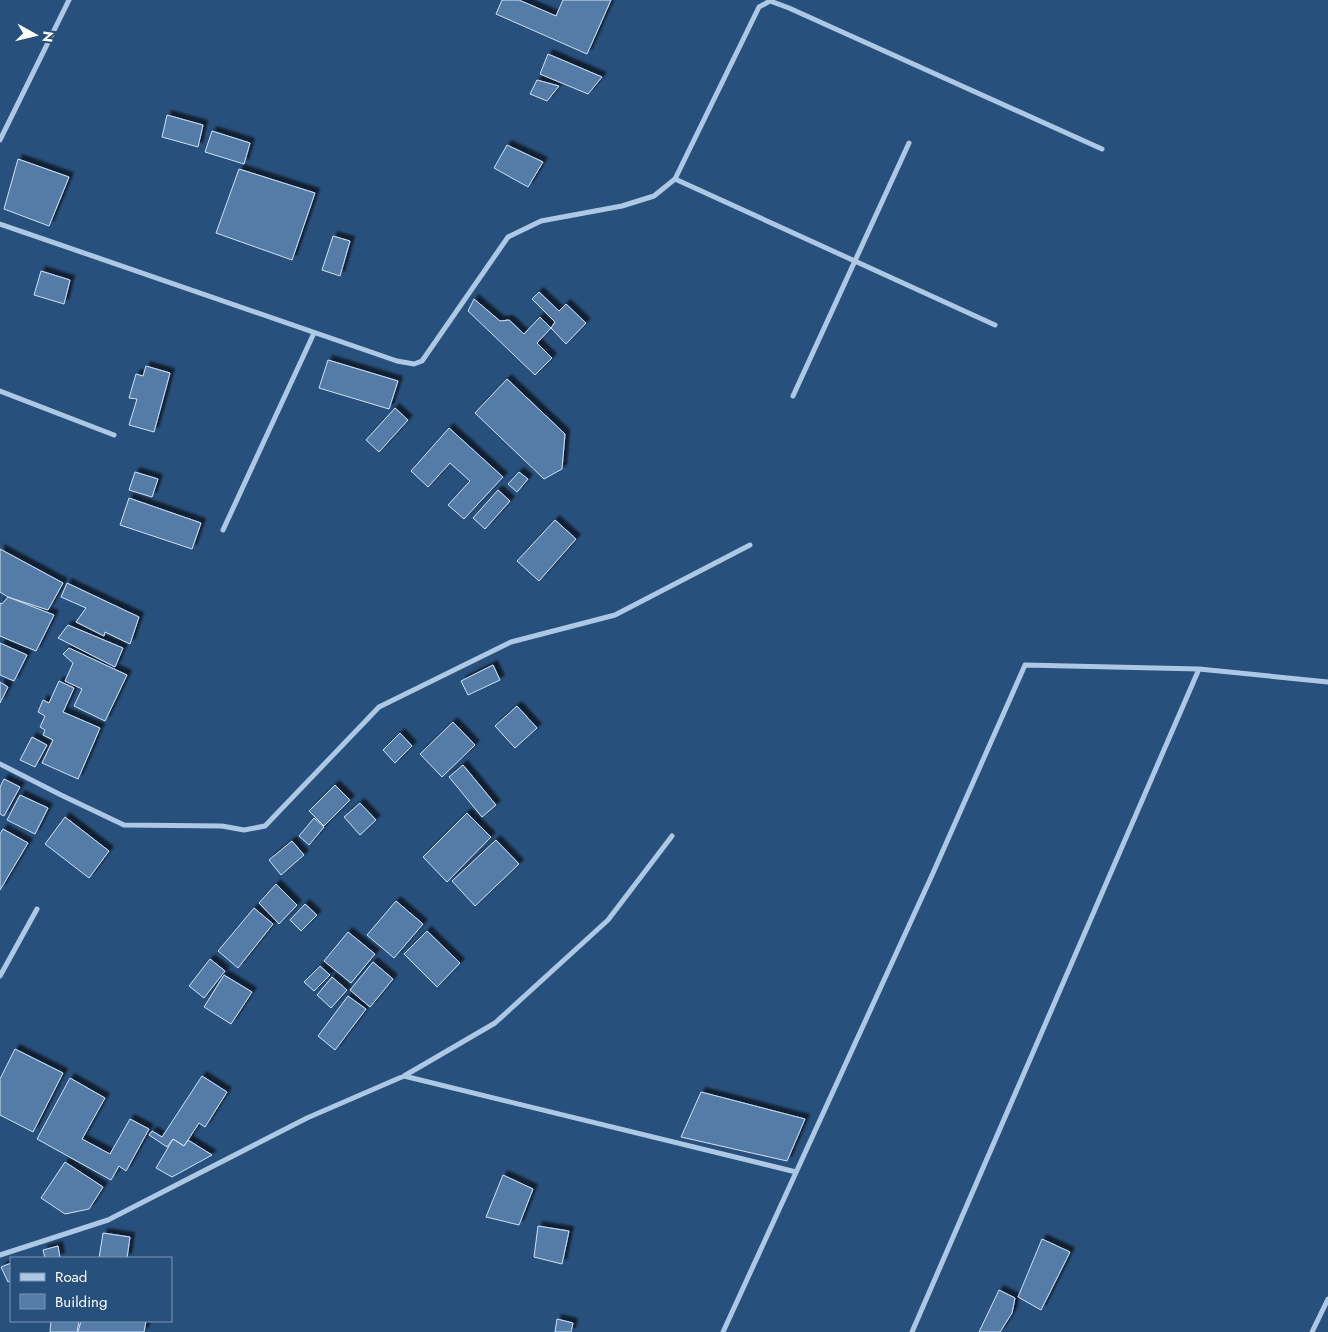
<svg xmlns="http://www.w3.org/2000/svg" width="1328" height="1332" viewBox="0 0 1328 1332" font-family="Jost,sans-serif">
  <style>
    .building { fill: #547ca7; stroke: #cfe1f4; filter: url(#shadow) }
    .lines { fill: none; stroke-linecap: round; stroke-linejoin: round }
    .minor { stroke: #adc8e4; stroke-width: 5 }
  </style>
  <defs>
    <filter id="shadow"><feDropShadow dx="4.5" dy="-4.5" stdDeviation="1" flood-color="#0009"/></filter>
  </defs>
  <rect width="100%" height="100%" fill="#28507c"/>
  <path class="building" d="M502,0H519L556,16L563,0H611L587,54L496,14Z
    M548,54L602,77L588,94L540,74Z
    M537,80L559,86L547,101L530,94Z
    M167,115L203,125L198,147L162,137Z
    M212,131L250,143L244,164L205,152Z
    M507,145L543,162L528,187L494,168Z
    M18,159L69,177L49,226L4,209Z
    M239,169L315,193L292,260L216,233Z
    M333,236L350,241L340,276L322,270Z
    M41,271L70,280L64,304L34,295Z
    M539,292L559,311L566,304L586,323L566,344L551,328L555,322L532,299Z
    M474,299L500,321L509,320L524,334L540,317L551,328L537,343L552,358L535,375L468,311Z
    M328,360L398,381L389,409L319,388Z
    M146,366L170,373L154,432L129,425L137,399L129,398L136,374L143,376Z
    M507,379L565,434L562,469L544,479L475,413Z
    M395,408L408,420L379,452L366,440Z
    M449,428L503,477L464,519L448,505L470,481L450,463L428,487L411,471Z
    M135,472L158,479L152,497L129,490Z
    M519,472L528,479L517,492L508,484Z
    M498,490L510,501L485,529L473,518Z
    M129,498L201,523L192,549L120,525Z
    M555,520L576,539L539,581L517,561Z
    M0,549L63,583L48,610L8,597L0,592Z
    M67,583L139,617L130,644L105,632L104,636L76,622L86,608L61,597Z
    M8,597L54,615L36,651L0,636V603L2,604Z
    M68,625L123,648L115,667L58,638Z
    M0,643L27,655L14,681L0,675Z
    M69,648L127,675L105,721L74,706L82,689L65,681L73,663L63,654Z
    M493,665L500,680L468,695L461,681Z
    M59,681L74,688L63,712L100,728L78,779L42,763L53,740L43,735L45,730L40,727L45,716L38,712L43,700L49,703Z
    M0,682L8,687L0,703Z
    M517,706L537,728L515,748L495,726Z
    M453,722L475,745L442,777L420,754Z
    M400,733L412,746L395,763L383,750Z
    M32,737L47,745L35,767L20,760Z
    M463,765L496,805L482,817L449,777Z
    M4,779L20,787L4,816L0,814V787Z
    M335,785L350,800L324,826L309,811Z
    M20,795L48,808L35,834L7,820Z
    M360,803L376,820L360,835L344,817Z
    M467,813L491,837L447,882L423,857Z
    M65,817L109,851L89,878L45,844Z
    M314,818L324,827L309,845L299,836Z
    M3,829L28,843L0,890V834Z
    M496,840L519,864L475,906L452,881Z
    M292,841L304,855L281,875L269,860Z
    M276,884L297,905L279,924L259,903Z
    M396,901L423,924L394,958L367,935Z
    M305,904L317,915L301,931L290,920Z
    M254,908L273,924L238,968L218,951Z
    M427,931L460,963L437,987L404,954Z
    M348,932L375,954L351,983L324,961Z
    M210,959L225,971L204,998L189,986Z
    M373,962L393,979L370,1007L350,990Z
    M320,966L330,975L314,991L304,982Z
    M224,975L252,992L231,1024L204,1007Z
    M332,977L347,990L331,1008L317,995Z
    M348,996L366,1009L335,1050L318,1036Z
    M15,1049L63,1073L33,1132L0,1115V1079Z
    M202,1076L227,1092L205,1127L199,1123L184,1146L173,1139L167,1147L149,1135L152,1131L162,1137Z
    M70,1078L105,1098L82,1139L110,1154L130,1119L149,1129L126,1171L119,1166L111,1180L37,1139Z
    M701,1092L805,1119L787,1161L681,1137Z
    M173,1139L184,1146L188,1140L212,1155L172,1177L156,1168Z
    M65,1162L103,1187L89,1209L65,1214L41,1198Z
    M503,1175L533,1189L519,1225L486,1217Z
    M538,1226L569,1231L562,1264L534,1257Z
    M103,1233L130,1237L127,1258H99Z
    M1042,1239L1070,1252L1041,1310L1018,1297Z
    M58,1246L60,1258H45L43,1250Z
    M11,1263V1280L8,1282L1,1267Z
    M999,1290L1015,1298L1012,1313L1000,1332H979Z
    M557,1319L573,1323L571,1332H555Z
    M51,1321H79L77,1332H50Z
    M81,1321H146L144,1332H78Z"/>
  <g class="lines">
    <path class="minor" d="M0,140L69,0
      M675,179L995,325
      M0,224L397,361L414,364L422,361L508,237L541,221L622,206L654,196L675,179L759,7L770,1L789,8L1102,149
      M0,391L114,435
      M793,396L909,143
      M223,530L314,333
      M0,764L61,795L124,825L222,826L244,830L265,826L379,707L511,642L615,615L750,545
      M0,976L37,909
      M404,1076L796,1172
      M0,1255L108,1220L307,1118L404,1076L495,1023L608,920L672,836
      M723,1332L933,873L1025,665L1199,669L1328,682
      M912,1332L1199,669
      M1312,1332L1328,1299"/>
  </g>
  <rect x="10" y="1257" width="162" height="65" fill="#28507c" stroke="#7e96b0"/>
  <rect x="20" y="1273" width="25" height="8" fill="#adc8e4" stroke="#7e96b0"/>
  <text x="55" y="1282" font-size="15" fill="#ffffff">Road</text>
  <rect x="20" y="1294" width="25" height="15" fill="#547ca7" stroke="#7e96b0"/>
  <text x="55" y="1307" font-size="15" fill="#ffffff">Building</text>
  <g transform="translate(35 35) rotate(98)" stroke="#28507c" stroke-width="4" paint-order="stroke">
  <path d="M0-4L9 19L0 12L-9 19Z" fill="#ffffff"/>
  <text y="-8" font-size="14" font-weight="bold" text-anchor="middle" fill="#ffffff">N</text>
  </g>
</svg>
